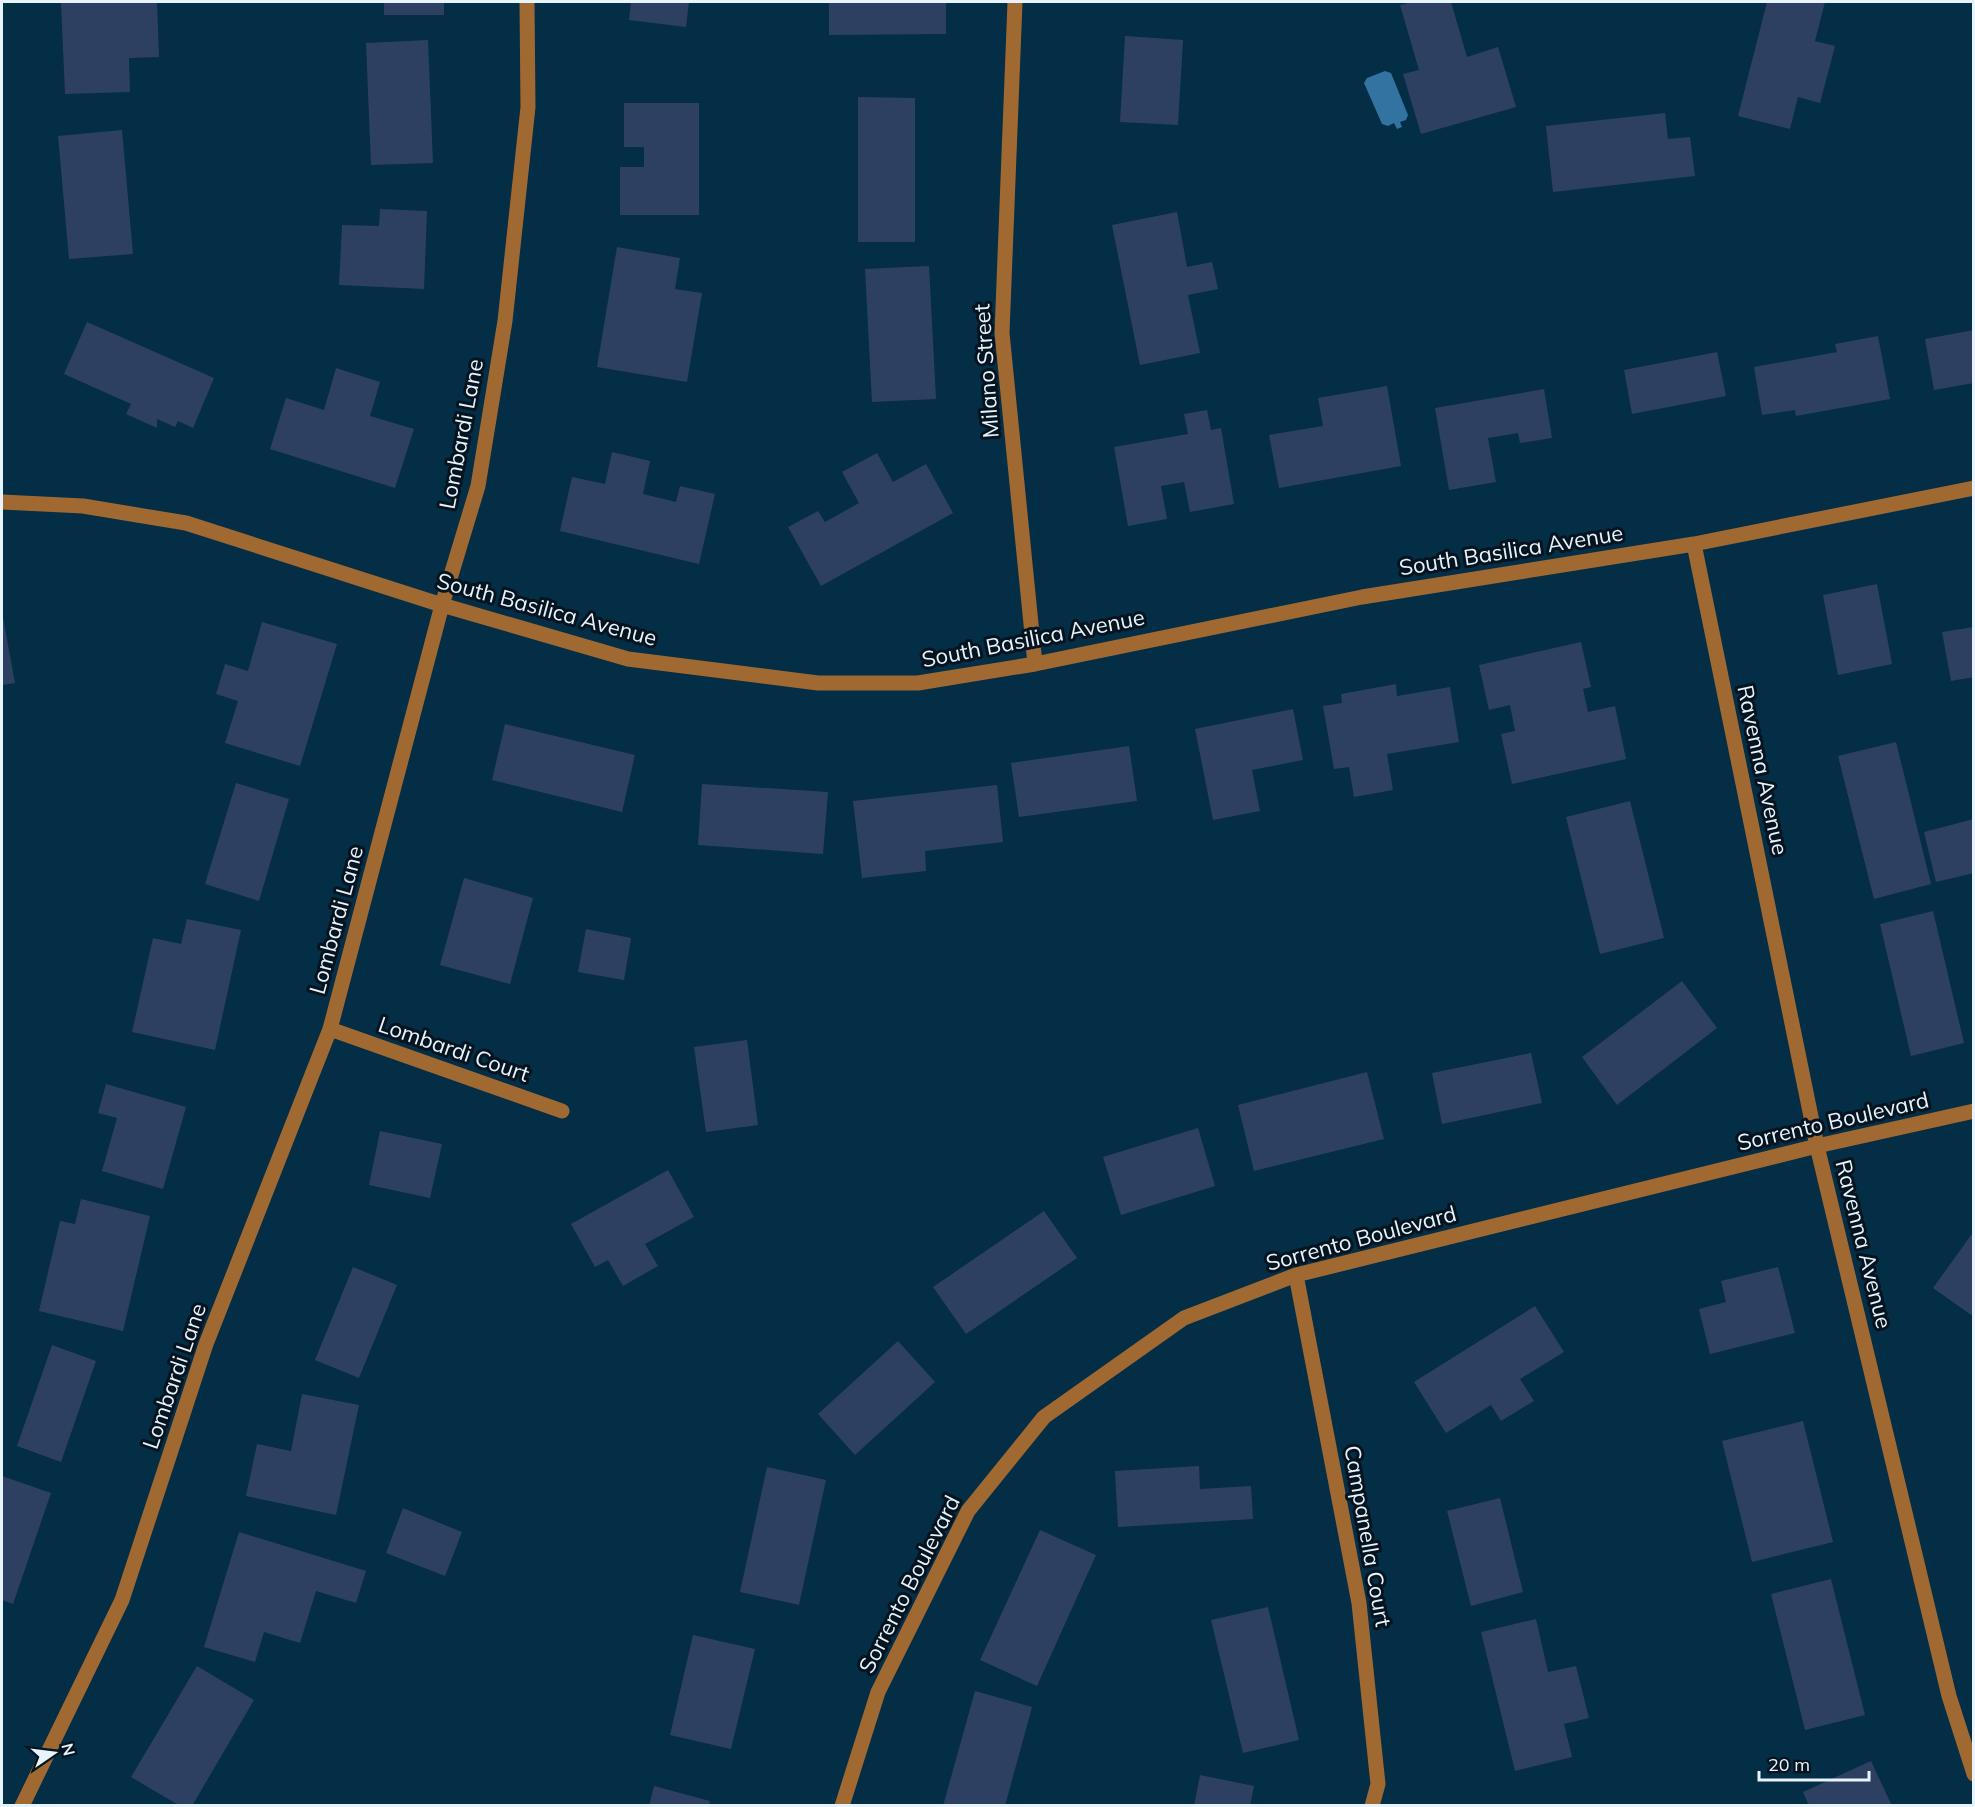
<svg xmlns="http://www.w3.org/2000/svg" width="1975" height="1807" viewBox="0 0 1975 1807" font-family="Mulish,sans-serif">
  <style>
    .water { fill: #3273a1 }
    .building { fill: #2e4062 }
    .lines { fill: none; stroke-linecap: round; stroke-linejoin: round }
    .minor { stroke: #a16932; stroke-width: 15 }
    .labels { text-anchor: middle; stroke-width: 6; stroke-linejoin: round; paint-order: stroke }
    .street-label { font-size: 22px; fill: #e7f3fd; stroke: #05141f }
  </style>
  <rect width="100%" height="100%" fill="#042d46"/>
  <path class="water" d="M1385,71L1391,73L1408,115L1406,120L1400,122L1402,127L1397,129L1394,123L1388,126L1382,124L1364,83L1367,78Z"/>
  <path class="building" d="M116,2H157L159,57L129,58L130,92L65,94L61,3Z
    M384,2H444V15H384Z
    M631,2H689L686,27L629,20Z
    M829,2H946V34L829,35Z
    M1412,2H1451L1467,57L1498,47L1516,107L1421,134L1403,74L1419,70L1400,5Z
    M1767,2H1825L1815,41L1835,46L1820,103L1798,97L1790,129L1738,116Z
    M1125,36L1183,40L1178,125L1120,122Z
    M428,40L433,163L371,165L366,43Z
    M858,97L915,98V242H858Z
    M624,103H699V215H620V167H644V147H624Z
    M1665,113L1668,139L1690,137L1695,176L1553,192L1546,126Z
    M122,130L133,254L69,259L58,136Z
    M380,209L427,211L424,289L339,285L342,225L379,226Z
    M1177,212L1187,267L1212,262L1218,289L1188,295L1200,353L1140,365L1112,225Z
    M617,247L680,258L675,289L702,293L687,382L597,367Z
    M929,266L936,399L872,402L865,269Z
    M87,322L214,378L193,428L178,421L175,427L157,419V428L126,414L131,404L64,374Z
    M1974,330V383L1934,390L1925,339Z
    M1878,336L1890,399L1796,416L1795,410L1762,415L1754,367L1837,352L1835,344Z
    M1717,352L1726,396L1632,414L1624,370Z
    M336,368L380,382L370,416L414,429L395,488L270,449L286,398L324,410Z
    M1387,386L1401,466L1279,488L1269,435L1323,426L1318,398Z
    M1544,389L1552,438L1520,443L1518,433L1488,438L1496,482L1449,490L1435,408Z
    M1207,410L1211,430L1221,428L1234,504L1190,512L1184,482L1161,486L1167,519L1128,526L1114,447L1188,434L1184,414Z
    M612,452L650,461L643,494L676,502L680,486L715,494L699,564L560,531L572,477L605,484Z
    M877,453L893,482L926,464L953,513L821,586L788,527L818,511L825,522L859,503L842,472Z
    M1877,584L1892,664L1838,675L1823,595Z
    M2,612L15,683L2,685Z
    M262,622L337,644L300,766L225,743L238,701L216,694L225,664L248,671Z
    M1974,627V677L1951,681L1942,632Z
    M1581,642L1591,687L1583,689L1588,712L1615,706L1626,759L1512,784L1501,734L1515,731L1510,705L1489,710L1479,665Z
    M1396,684L1397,696L1450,687L1459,742L1387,754L1393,790L1354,797L1349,767L1334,769L1323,706L1342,703L1341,694Z
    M1293,709L1303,760L1252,770L1260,811L1213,820L1195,729Z
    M505,724L635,755L622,812L492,780Z
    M1896,742L1931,884L1874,899L1838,756Z
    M1129,746L1137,801L1019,817L1011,763Z
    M236,783L289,799L259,901L205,884Z
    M702,784L828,792L823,854L698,845Z
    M997,785L1003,842L925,851L926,871L862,878L853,801Z
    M1630,801L1664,938L1600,954L1566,817Z
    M1974,819V873L1936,882L1924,832Z
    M464,878L533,898L510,984L440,965Z
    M1933,911L1964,1043L1911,1056L1880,924Z
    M187,919L241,930L215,1050L132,1032L153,938L181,944Z
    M586,929L631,938L624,980L578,972Z
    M1682,981L1717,1028L1617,1105L1582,1057Z
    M747,1040L758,1125L706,1132L694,1047Z
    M1531,1053L1542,1103L1442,1124L1432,1073Z
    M1367,1072L1384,1139L1254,1171L1238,1105Z
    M106,1084L186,1107L163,1189L102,1171L117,1118L98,1113Z
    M1198,1128L1215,1186L1121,1215L1103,1157Z
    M380,1131L442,1144L430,1198L369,1185Z
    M668,1170L694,1217L645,1244L658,1266L623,1286L608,1260L595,1267L571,1224Z
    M81,1199L150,1216L123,1331L39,1311L60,1221L75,1224Z
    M1044,1211L1077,1258L966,1334L933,1287Z
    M1974,1231V1317L1933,1288Z
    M353,1267L397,1285L359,1378L315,1360Z
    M1778,1267L1795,1333L1710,1354L1699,1309L1726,1302L1721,1281Z
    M1535,1306L1564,1352L1520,1379L1534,1401L1501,1421L1491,1405L1446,1433L1414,1382Z
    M898,1341L935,1382L855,1455L818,1414Z
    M52,1345L96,1361L61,1462L17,1446Z
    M302,1394L359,1405L336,1515L246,1496L257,1444L291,1451Z
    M1803,1421L1833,1542L1752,1562L1722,1441Z
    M1199,1466L1200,1489L1251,1486L1253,1519L1118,1527L1115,1471Z
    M767,1467L826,1480L799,1605L740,1592Z
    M2,1476L51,1493L13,1604L2,1600Z
    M1500,1498L1523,1592L1471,1606L1447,1511Z
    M403,1508L462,1532L445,1576L386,1553Z
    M1040,1530L1096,1555L1037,1686L980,1660Z
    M239,1532L366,1571L356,1603L316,1591L300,1643L264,1632L255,1662L204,1647Z
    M1831,1579L1865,1715L1805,1730L1771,1594Z
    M1268,1607L1299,1740L1243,1753L1211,1620Z
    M1536,1619L1548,1672L1576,1666L1589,1718L1564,1724L1572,1757L1515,1771L1481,1632Z
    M693,1635L755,1649L731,1749L670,1735Z
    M197,1666L254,1700L192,1806H180L131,1777Z
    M975,1691L1032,1707L1005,1806H943Z
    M1871,1761L1892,1806H1809L1803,1792Z
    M1200,1775L1254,1786L1250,1806H1194Z
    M654,1786L710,1801L709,1806H649Z"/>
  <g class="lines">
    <path class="minor" d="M1015,2L1002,333L1035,664
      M2,502L83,506L186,523L442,605L628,659L818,683H918L1035,664L1362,597L1694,544L1974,488
      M1694,544L1817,1146L1949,1696L1974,1774
      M330,1029L562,1111
      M1296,1275L1359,1603L1378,1784L1372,1806
      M22,1806L122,1600L206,1344L330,1029L442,605L478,486L505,321L528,107L527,2
      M842,1806L878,1692L968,1511L1044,1417L1184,1318L1296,1275L1817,1146L1974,1111"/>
  </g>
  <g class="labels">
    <g class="street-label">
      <text transform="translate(986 371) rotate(-94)" y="8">Milano Street</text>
      <text transform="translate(461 434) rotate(-79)" y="8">Lombardi Lane</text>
      <text transform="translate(1511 550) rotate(-9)" y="8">South Basilica Avenue</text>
      <text transform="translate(547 609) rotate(15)" y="8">South Basilica Avenue</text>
      <text transform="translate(1033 638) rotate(-11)" y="8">South Basilica Avenue</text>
      <text transform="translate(1763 770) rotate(78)" y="8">Ravenna Avenue</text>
      <text transform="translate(336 920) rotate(-75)" y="8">Lombardi Lane</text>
      <text transform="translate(454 1049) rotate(19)" y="8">Lombardi Court</text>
      <text transform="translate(1833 1121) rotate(-13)" y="8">Sorrento Boulevard</text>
      <text transform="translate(1361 1238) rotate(-15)" y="8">Sorrento Boulevard</text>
      <text transform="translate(1864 1244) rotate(76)" y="8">Ravenna Avenue</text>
      <text transform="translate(174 1376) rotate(-71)" y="8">Lombardi Lane</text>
      <text transform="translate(1368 1536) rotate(80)" y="8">Campanella Court</text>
      <text transform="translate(909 1584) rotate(-63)" y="8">Sorrento Boulevard</text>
    </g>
  </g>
  <rect width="1975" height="1807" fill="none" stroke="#e7f3fd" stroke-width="6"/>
  <g transform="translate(54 1753) rotate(76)" stroke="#05141f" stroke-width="4.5" paint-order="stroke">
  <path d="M0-4.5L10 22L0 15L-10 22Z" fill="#e7f3fd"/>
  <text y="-9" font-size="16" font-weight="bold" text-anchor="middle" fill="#e7f3fd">N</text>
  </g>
  <path d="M1759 1771v9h110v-9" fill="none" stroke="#e7f3fd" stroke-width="3"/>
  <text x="1768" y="1771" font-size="18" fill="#e7f3fd" stroke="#05141f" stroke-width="4.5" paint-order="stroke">20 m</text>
</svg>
